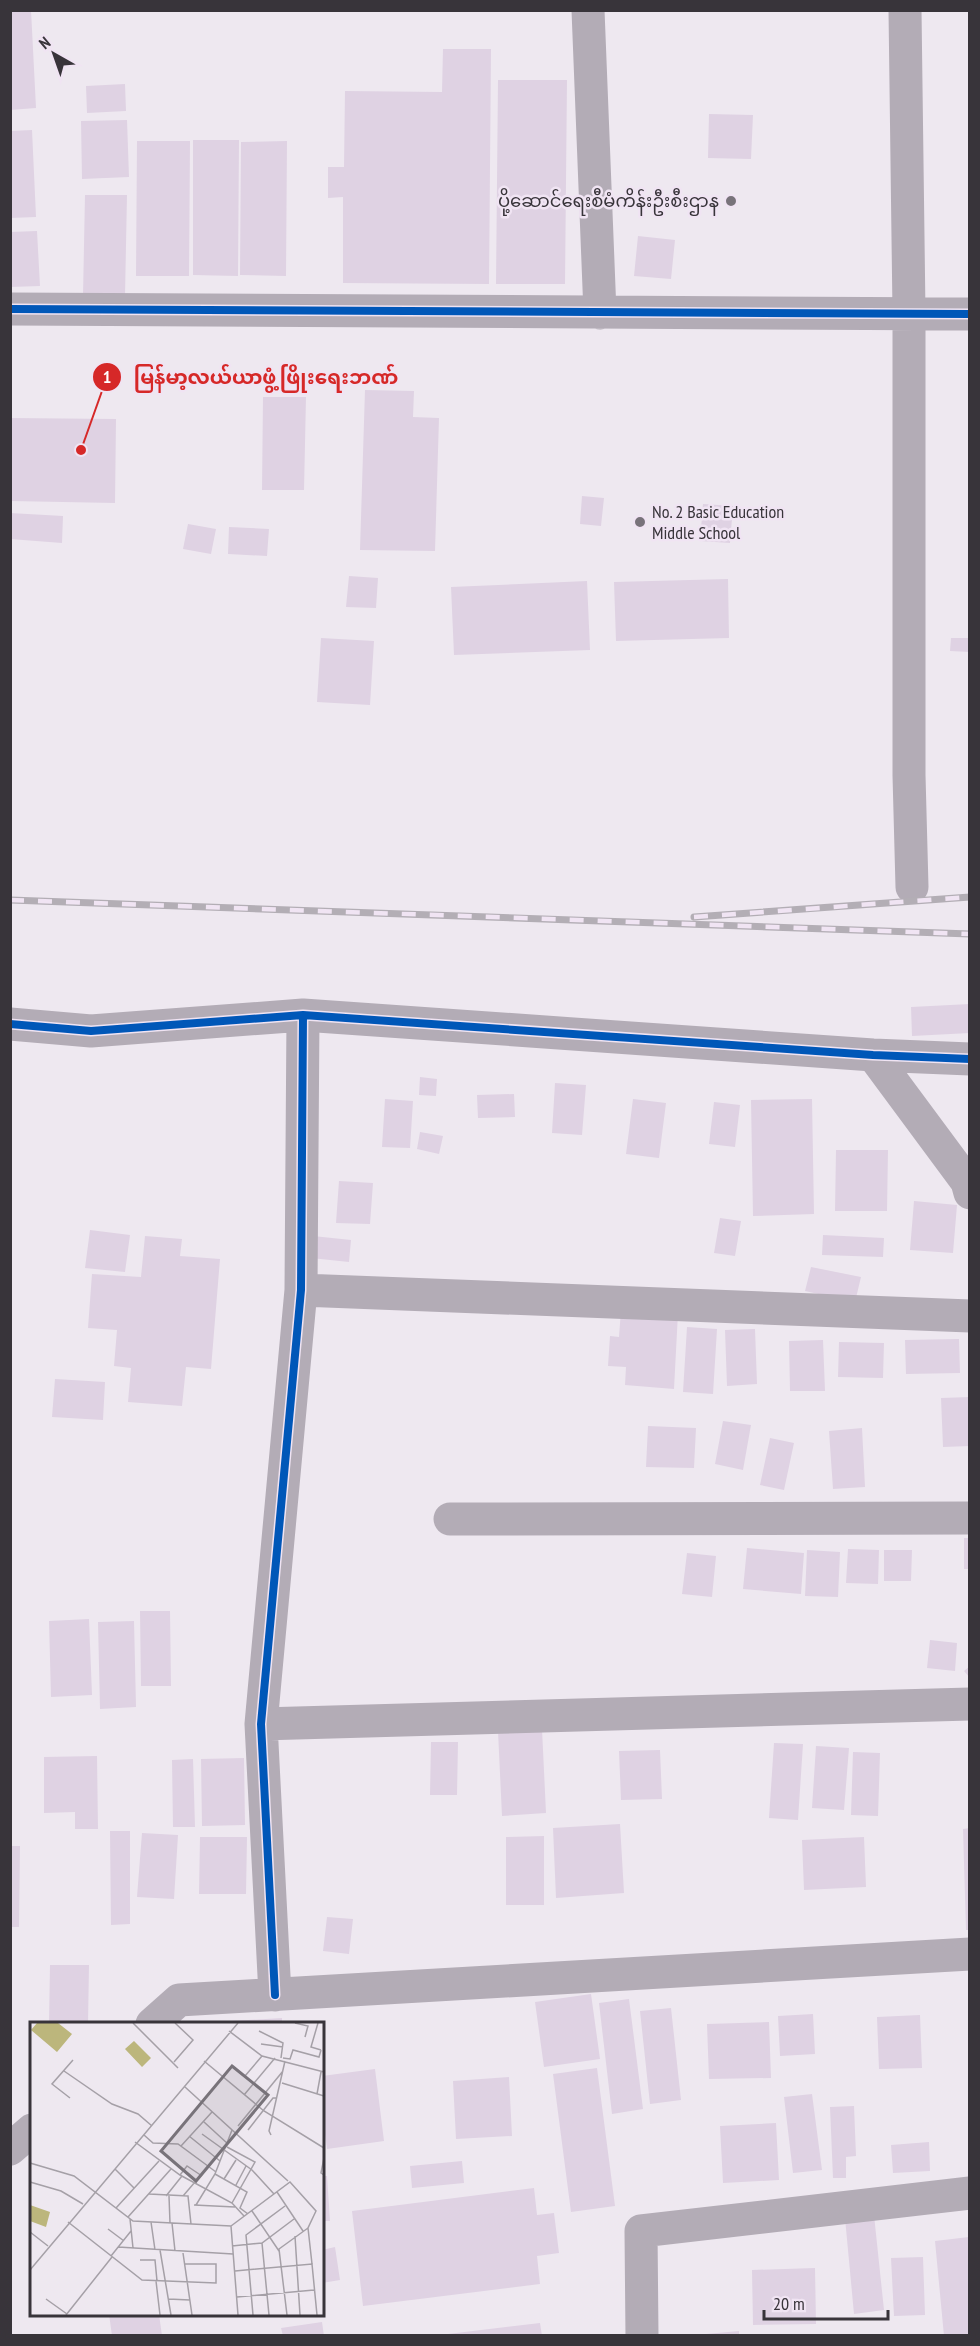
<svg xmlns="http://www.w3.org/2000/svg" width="980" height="2346" viewBox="0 0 980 2346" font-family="'PT Sans Narrow','Noto Sans Myanmar',sans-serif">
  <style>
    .building { fill: #dfd2e3 }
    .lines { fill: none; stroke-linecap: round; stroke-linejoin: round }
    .street { stroke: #b3acb6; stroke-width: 33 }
    .rail-casing { stroke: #b3aeb5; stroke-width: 7 }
    .rail { stroke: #f0e4f3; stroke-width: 4.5; stroke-dasharray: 14; stroke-linecap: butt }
    .cycleway-casing { stroke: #f0e4f3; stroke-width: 11 }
    .cycleway { stroke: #0057b8; stroke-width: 8 }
    .poi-dot { fill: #78737a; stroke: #f0e4f3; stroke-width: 2 }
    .labels { text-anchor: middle; stroke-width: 5; stroke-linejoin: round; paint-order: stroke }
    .poi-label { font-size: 18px; fill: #38343a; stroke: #f0e4f3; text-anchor: end }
    .inset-road { fill: none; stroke: #a5a0a7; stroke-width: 1.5 }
    .view { fill: #78737a; fill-opacity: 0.15; stroke: #78737a; stroke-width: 3 }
    .inset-edge { fill: none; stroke: #38343a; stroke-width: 3 }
    .leader { fill: none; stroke: #d62828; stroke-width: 2 }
    .callout-dot { fill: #d62828; stroke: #f0e4f3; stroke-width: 2 }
    .mark-label { font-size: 18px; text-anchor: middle; font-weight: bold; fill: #fff }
    .callout-label { font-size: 20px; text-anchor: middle; font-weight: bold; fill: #d62828; stroke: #f0e4f3; stroke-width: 5; stroke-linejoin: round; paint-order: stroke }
  </style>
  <rect width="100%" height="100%" fill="#eee8f0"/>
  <path class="building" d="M10,10H31L36,108L10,110Z
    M443,49H491L489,284L343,283V197L328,198V167H344L345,91L442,92Z
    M498,80H567L565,284H496Z
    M125,84L126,111L87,113L86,86Z
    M709,114L753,115L751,159L708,158Z
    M127,120L129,177L82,179L81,121Z
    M32,130L36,217L10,218V131Z
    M193,140H239L238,276L193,275Z
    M137,141H190L189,276H136Z
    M287,141L286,276L240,275L241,142Z
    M85,195H127L125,296H83Z
    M37,231L40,286L10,287V232Z
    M638,236L675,240L671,279L634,276Z
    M365,390L414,391L413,417L439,418L435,551L360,550Z
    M263,397H306L304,490H262Z
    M10,418L116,419L115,503L10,501Z
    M582,496L604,498L601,526L580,524Z
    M703,504L733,506L730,543L700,541Z
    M10,513L63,516L62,543L10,539Z
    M188,524L216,529L211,554L183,549Z
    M229,527L269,529L267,556L228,554Z
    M349,576L378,578L376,608L346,607Z
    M728,579L729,638L616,641L614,582Z
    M587,581L590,650L454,655L451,587Z
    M321,638L374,641L370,705L317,702Z
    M951,638H970V652L950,651Z
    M970,1004V1033L912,1036L911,1007Z
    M420,1077L437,1079L436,1096L419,1095Z
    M555,1083L586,1085L582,1135L552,1133Z
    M514,1094L515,1117L478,1118L477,1095Z
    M385,1099L413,1101L410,1148L382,1147Z
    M633,1099L666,1103L659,1158L626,1154Z
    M812,1099L814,1214L753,1216L751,1100Z
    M714,1102L740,1105L735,1147L709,1144Z
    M420,1132L443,1136L439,1154L417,1149Z
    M836,1150H888L887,1211H835Z
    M339,1181L373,1183L370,1224L336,1223Z
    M914,1201L957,1205L953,1253L910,1250Z
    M720,1218L741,1221L735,1256L714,1253Z
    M90,1230L130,1235L125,1272L85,1268Z
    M823,1235L884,1238L883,1257L822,1255Z
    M145,1236L182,1239L180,1256L220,1259L211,1369L186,1367L182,1406L128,1402L131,1368L114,1366L117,1330L88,1328L92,1274L141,1277Z
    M313,1236L351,1240L349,1262L311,1258Z
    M811,1267L861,1277L855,1302L805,1291Z
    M621,1310L678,1313L674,1389L625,1385L626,1367L608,1366L610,1336L619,1337Z
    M687,1327L717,1329L713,1394L683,1392Z
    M755,1329L757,1384L727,1386L725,1330Z
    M959,1339L960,1373L906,1374L905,1340Z
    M823,1340L825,1391H790L789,1341Z
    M839,1342L884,1343L883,1378L838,1377Z
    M55,1379L105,1382L103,1420L52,1417Z
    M970,1397V1446L943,1447L941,1398Z
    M723,1421L751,1425L743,1470L715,1464Z
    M648,1426L696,1428L694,1468L646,1467Z
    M862,1428L865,1487L833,1489L829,1431Z
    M770,1438L794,1443L784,1490L760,1485Z
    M964,1538H970V1569H964Z
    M747,1548L804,1553L801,1594L743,1589Z
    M848,1549L879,1550L878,1584L846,1583Z
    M807,1550L840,1552L838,1597L805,1596Z
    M884,1550H912L911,1581H884Z
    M687,1553L716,1556L712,1597L682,1594Z
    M140,1611H170L171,1686H141Z
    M89,1619L92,1695L51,1697L49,1621Z
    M134,1621L136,1707L100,1709L98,1622Z
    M930,1640L957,1643L955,1671L927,1668Z
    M970,1666V1678L964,1671Z
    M542,1729L546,1813L502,1816L498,1731Z
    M431,1742H458L457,1795H430Z
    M774,1743L803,1744L798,1820L769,1818Z
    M816,1746L849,1748L844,1810L812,1808Z
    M660,1750L662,1799L621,1800L619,1751Z
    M853,1752L880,1753L878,1816L851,1815Z
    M97,1756L98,1829H75V1812L44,1813V1757Z
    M244,1758L245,1825L202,1826L201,1759Z
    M193,1759L195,1827H173L172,1760Z
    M620,1824L624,1893L556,1898L553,1828Z
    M970,1828V1930H966L963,1829Z
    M110,1831H130V1924L111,1925Z
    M142,1833L178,1835L174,1899L137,1897Z
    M544,1836V1905H506V1837Z
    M200,1837H247L246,1894H199Z
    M864,1837L866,1887L804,1890L802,1840Z
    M10,1846H20L19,1927H10Z
    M327,1917L353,1919L349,1954L323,1951Z
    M50,1965H89L88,2024H49Z
    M591,1994L600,2059L544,2067L535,2002Z
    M629,1999L643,2109L612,2114L599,2003Z
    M671,2008L681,2100L650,2104L640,2011Z
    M813,2014L815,2054L780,2056L778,2016Z
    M920,2015L922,2068L879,2069L877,2017Z
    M282,2018V2024H232V2021Z
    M769,2022L771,2078L709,2079L707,2024Z
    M597,2068L615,2206L571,2212L553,2074Z
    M375,2069L384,2141L327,2149L322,2112V2076Z
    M509,2077L512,2136L456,2139L453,2081Z
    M812,2094L822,2170L793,2173L784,2097Z
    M854,2106L856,2156L846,2157V2178H833L830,2107Z
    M776,2123L779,2180L723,2183L720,2126Z
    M929,2142L930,2171L893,2173L891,2145Z
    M462,2161L464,2183L412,2188L410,2166Z
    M322,2176H327L330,2221H322Z
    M534,2188L537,2215L554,2213L559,2253L537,2256L540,2284L363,2306L352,2211Z
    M874,2215L884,2310L854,2314L845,2218Z
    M969,2237L970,2336H944L935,2241Z
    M335,2247L340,2280L322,2283V2250Z
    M923,2257L925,2315L894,2316L891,2258Z
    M815,2268L816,2324L753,2325L752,2270Z
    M109,2314H159L162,2336H112Z
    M322,2322L324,2336H283L281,2328Z
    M540,2323L542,2336H448V2334Z
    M739,2331V2336H706V2334Z"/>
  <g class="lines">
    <path class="street" d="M588,10L600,313
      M905,10L909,313V775L912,887
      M10,309L970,314
      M10,1024L91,1031L303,1015L873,1055L970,1059
      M873,1055L967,1182L970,1193
      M301,1290L970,1316
      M450,1519L970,1518
      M261,1724L970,1704
      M275,1995L261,1724L301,1290L303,1015
      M152,2024L179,2000L970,1954
      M10,2149L32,2130
      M642,2336L641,2231L970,2193"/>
    <defs>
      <path id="rail" d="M10,900L970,934
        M694,917L970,897"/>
    </defs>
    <use href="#rail" class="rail-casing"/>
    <use href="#rail" class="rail"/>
    <defs>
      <path id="cycleway" d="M10,309L970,314
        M10,1024L91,1031L303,1015L873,1055L970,1059
        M275,1995L261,1724L301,1290L303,1015"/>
    </defs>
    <use href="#cycleway" class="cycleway-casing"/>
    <use href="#cycleway" class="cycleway"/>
  </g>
  <g class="poi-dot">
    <circle cx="731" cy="201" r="6"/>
    <circle cx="640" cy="522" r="6"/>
  </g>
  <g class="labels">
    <g class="poi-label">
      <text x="719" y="207">ပို့ဆောင်ရေးစီမံကိန်းဦးစီးဌာန</text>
      <text x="652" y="518" text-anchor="start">No. 2 Basic Education<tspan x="652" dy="21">Middle School</tspan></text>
    </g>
  </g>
  <g transform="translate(30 2022)">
    <rect width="294" height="294" fill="#eee8f0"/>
    <path d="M7,1H28L42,12L27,30L1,8ZM104,19L121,36L112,45L95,27ZM0,183L20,190L16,205L0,199Z" fill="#bcb67c"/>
    <path class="inset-road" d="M103,1L148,46M265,1L278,4L275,15M288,1L281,25L291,28M199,9L232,34L294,50M229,9L253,21L251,36M231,22L253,25M253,36L260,37L263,28L289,35L291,28M174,39L234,89L294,126M144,40L163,18L145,1M34,49L82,82L108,92L122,104M215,54L232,34M252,61L294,74M155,65L258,159M287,72L291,50M214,73L245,36M40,76L22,62L43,38M174,100L198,122M208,104L253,49M218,108L243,76H247M172,112L222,148L244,172M114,113L123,121L148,122L186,150M241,113L239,109L255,39M159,114L190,139M105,120L150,153L202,181L214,194M151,124L182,90M197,125L225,140L202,181M294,136L291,151L294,153M0,141L44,154L103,199L201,204M85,147L104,166M185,152L217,170L210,186L218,192M150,153L157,144L172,154M194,157L206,138M0,160L31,169L53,182M206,163L216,144M247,170L273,209M119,172L158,174L161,202M136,174L152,154M139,174L140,201M153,174L165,160M164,183L205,185M166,183L185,152L202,108M86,186L129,139M222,189L249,229M98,195L141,147M100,197L103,226M38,200L112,258L186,261V242H154M121,200L125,228M142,201L145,229M78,207L94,219M0,210L18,224M265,214L270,293M232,221L239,293M202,224L232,221L264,197M88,225L203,232M130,228L141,293M153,231L162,293M81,234L101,209M110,238H125L127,259M0,248L208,1M205,249L282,242L287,293M126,259L130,293M207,275L284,268M16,277L37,292M138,277L160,278M36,293L82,235M208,293L201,204L260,160L286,189L278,206L282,242M223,293L216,213L255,184M257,293L249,227L278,206"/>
    <path class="view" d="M202,44L238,73L166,159L131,129Z"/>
    <rect width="294" height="294" class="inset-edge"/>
  </g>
  <path class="leader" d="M81 450L107 377"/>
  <g class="callout-dot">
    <circle cx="81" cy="450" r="6"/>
    <circle cx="107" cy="377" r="15"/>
  </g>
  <g class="mark-label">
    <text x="107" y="383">1</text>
  </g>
  <g class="callout-label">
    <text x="266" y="384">မြန်မာ့လယ်ယာဖွံ့ဖြိုးရေးဘဏ်</text>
  </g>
  <rect width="980" height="2346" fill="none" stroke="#38343a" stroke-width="24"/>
  <g transform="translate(54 54) rotate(320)" stroke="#f0e4f3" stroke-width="4.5" paint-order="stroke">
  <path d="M0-4.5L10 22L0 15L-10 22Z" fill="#38343a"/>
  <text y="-9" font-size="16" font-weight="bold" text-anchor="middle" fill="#38343a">N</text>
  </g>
  <path d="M764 2310v9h124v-9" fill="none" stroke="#38343a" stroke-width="3"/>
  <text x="773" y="2310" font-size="18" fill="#38343a" stroke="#f0e4f3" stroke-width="4.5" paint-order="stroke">20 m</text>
</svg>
